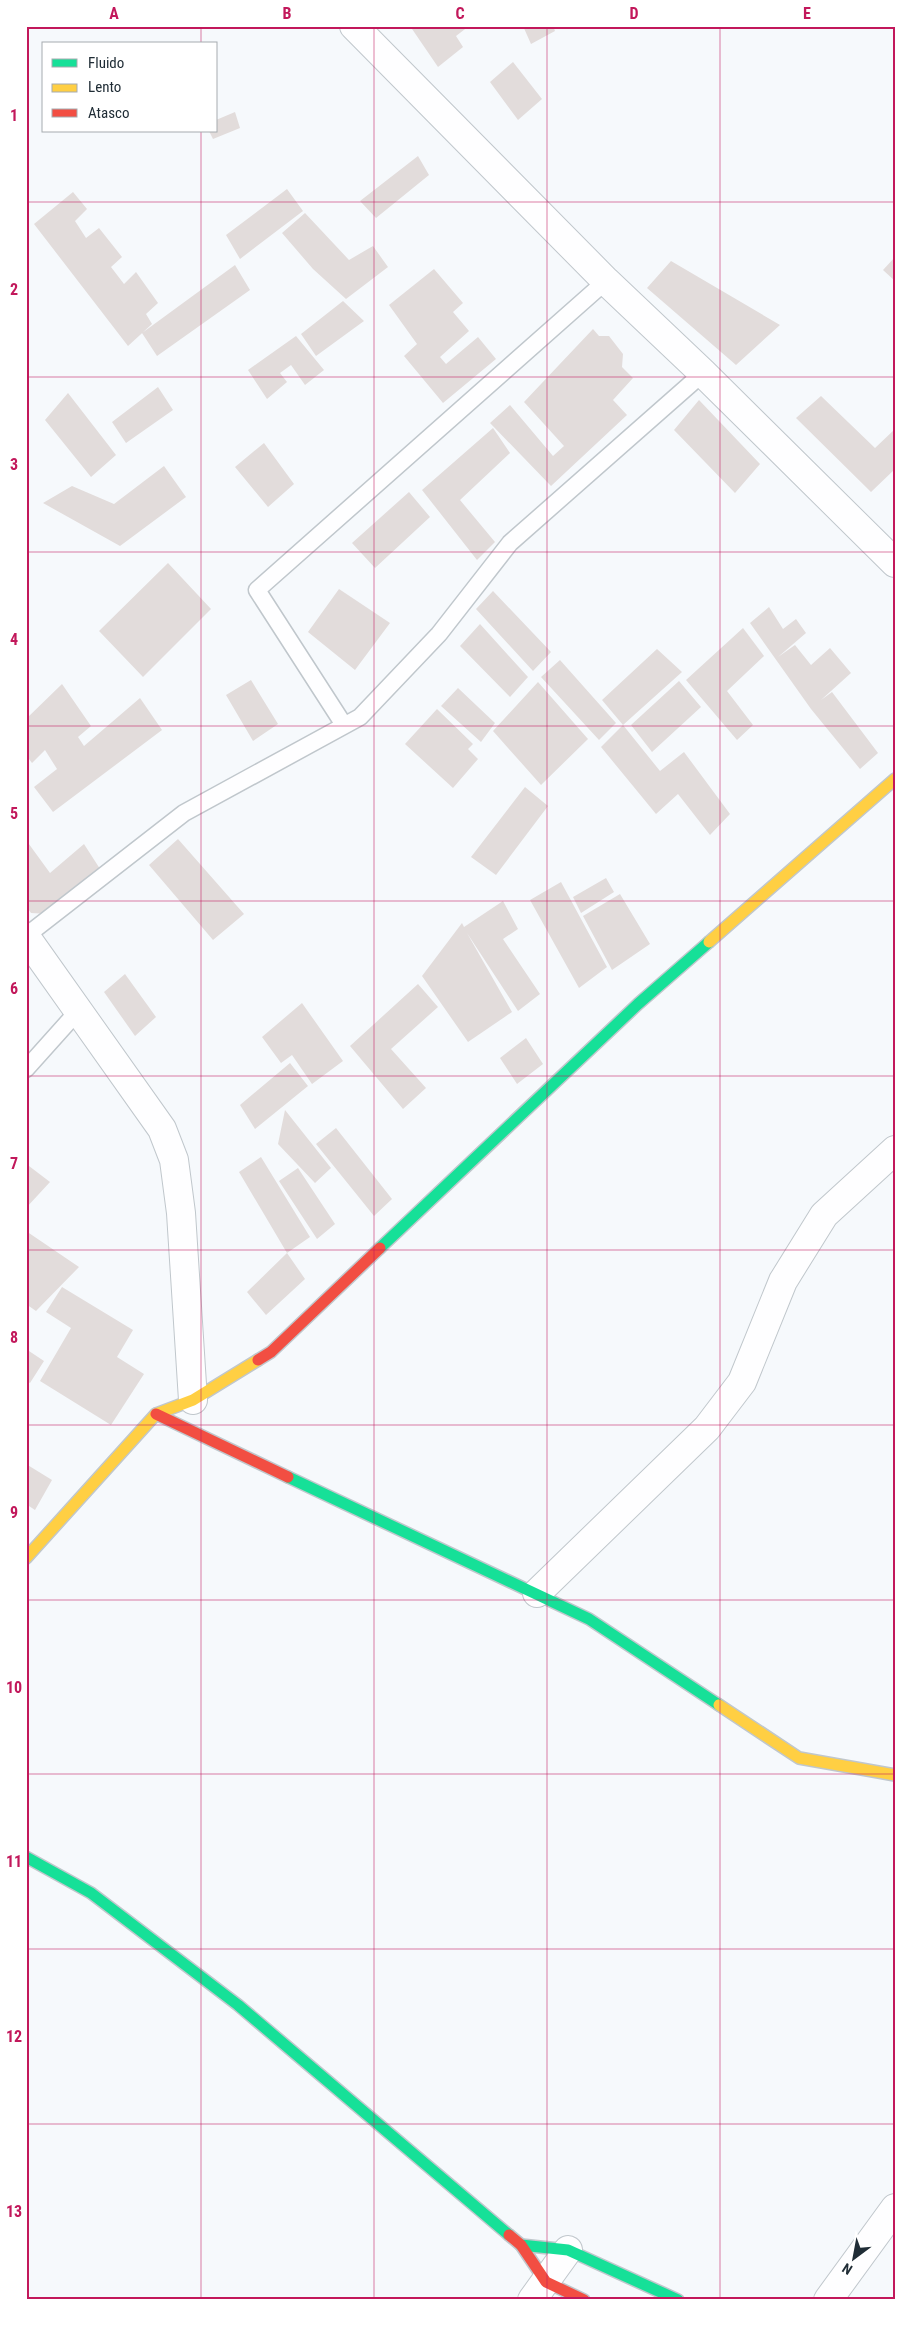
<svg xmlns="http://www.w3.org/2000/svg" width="921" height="2326" viewBox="0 0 921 2326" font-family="'Roboto Condensed',sans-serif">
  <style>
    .building { fill: #e2dcdb }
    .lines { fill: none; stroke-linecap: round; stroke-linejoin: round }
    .lane-casing { stroke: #c0c7cc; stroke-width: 19 }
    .street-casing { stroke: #c0c7cc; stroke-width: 30 }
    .fast-casing { stroke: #c0c7cc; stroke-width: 14 }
    .slow-casing { stroke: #c0c7cc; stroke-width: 14 }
    .jam-casing { stroke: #c0c7cc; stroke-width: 14 }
    .lane { stroke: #fefeff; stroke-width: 16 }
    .street { stroke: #fefeff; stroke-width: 28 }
    .fast { stroke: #16e098; stroke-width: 11 }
    .slow { stroke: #ffcf43; stroke-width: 11 }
    .jam { stroke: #f24e42; stroke-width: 11 }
    .grid { fill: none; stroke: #c2185b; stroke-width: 1; stroke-opacity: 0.55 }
    .neatline { fill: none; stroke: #c2185b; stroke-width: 2 }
    .grid-label { font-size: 16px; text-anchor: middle; font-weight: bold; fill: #c2185b }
  </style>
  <rect width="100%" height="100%" fill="#f6f9fc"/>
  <path class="building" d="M410,26H469L456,36L463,47L438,67Z
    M523,26H553L555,31L531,44Z
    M513,62L542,99L518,120L490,82Z
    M235,112L240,128L213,139L209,131H216V120Z
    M418,156L429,175L376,218L360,201Z
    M287,189L303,211L240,259L226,235Z
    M73,192L87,209L75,221L86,238L99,228L122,257L111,267L124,284L136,272L158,303L146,314L152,324L128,346L34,224Z
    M305,213L349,260L373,246L388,267L346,299L313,269L282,233Z
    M895,257V281L883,270Z
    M671,261L780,325L736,365L647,288Z
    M235,265L250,290L157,356L142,333Z
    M434,269L463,303L453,312L469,331L440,357L446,364L478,337L496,359L443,403L404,356L417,344L389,305Z
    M343,301L364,321L316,356L301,334Z
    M593,329L599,336H609L623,354L622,367L633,378L613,400L627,415L551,486L490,423L510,405L553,456L564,446L524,402Z
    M296,336L324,370L305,385L291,365L280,373L287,382L267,399L248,370Z
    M158,387L173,410L126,443L112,422Z
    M68,393L116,455L91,477L45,420Z
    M821,396L875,448L895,429V469L871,492L796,418Z
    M699,400L760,464L735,493L674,430Z
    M493,428L510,453L460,500L495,542L477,560L422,490Z
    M264,443L294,484L268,507L235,467Z
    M164,466L186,497L120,546L43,503L72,486L114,504Z
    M409,492L430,517L375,568L352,543Z
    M168,563L211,609L143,677L99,631Z
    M339,589L390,623L355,670L308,632Z
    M493,591L551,652L533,671L476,609Z
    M769,607L783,629L796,619L806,633L778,657L795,645L811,665L830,648L851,673L821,700L832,692L878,753L860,769L811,709L750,623Z
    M480,624L528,677L510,697L460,646Z
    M743,628L764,656L727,691L753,725L737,740L686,680Z
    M657,649L682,672L623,725L602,700Z
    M560,660L616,723L599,740L541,677Z
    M251,680L278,724L253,741L226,695Z
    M679,681L701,707L652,752L631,725Z
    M538,682L588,739L541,785L493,731Z
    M62,684L91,726L78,737L84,746L140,698L162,730L53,812L34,787L57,769L45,750L32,763L26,755V719Z
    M458,688L495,723L481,742L441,706Z
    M437,709L473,744L468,749L478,759L453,788L405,744Z
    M623,725L660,771L684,752L730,814L710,835L678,794L656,814L601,747Z
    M525,787L548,806L496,875L471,857Z
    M178,839L244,914L213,940L149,865Z
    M26,840L50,873L84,844L102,872L49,914L31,913L26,906Z
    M606,878L614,892L581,913L573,897Z
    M561,882L607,967L579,988L530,900Z
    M620,894L650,944L612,970L583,916Z
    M503,901L518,929L503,939L540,994L518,1011L467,933L512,1012L468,1042L422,976L462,923L464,927Z
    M125,974L156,1017L135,1036L104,992Z
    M418,984L438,1007L391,1049L426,1088L403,1109L350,1046Z
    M302,1003L343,1061L312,1084L292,1055L281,1063L262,1037Z
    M526,1038L543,1064L517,1084L500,1058Z
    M290,1063L308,1086L255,1129L240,1105Z
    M285,1110L331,1168L315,1183L278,1144Z
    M336,1128L392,1199L374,1216L316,1144Z
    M261,1157L310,1237L287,1253L239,1172Z
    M29,1166L50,1182L26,1208V1168Z
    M298,1168L335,1224L317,1239L279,1181Z
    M26,1231L79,1267L36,1311L26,1304Z
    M287,1253L305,1279L266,1315L247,1292Z
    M62,1287L133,1330L117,1357L144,1374L111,1425L40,1381L71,1328L46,1312Z
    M26,1349L44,1361L30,1383L26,1381Z
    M26,1464L52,1480L35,1510L26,1504Z"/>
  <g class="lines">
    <defs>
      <path id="lane" d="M344,725L257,590L606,281
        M26,936L184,813L360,717L439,634L510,543L703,373
        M26,1069L78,1011"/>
      <path id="street" d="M354,26L606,281L703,373L895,563
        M26,937L162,1129L174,1160L181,1213L193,1400
        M537,1593L707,1428L742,1382L783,1281L824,1215L895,1150
        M532,2300L568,2250
        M828,2300L895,2208"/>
      <path id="fast" d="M380,1248L638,1004L709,942
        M288,1477L589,1619L719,1705
        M26,1857L91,1893L238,2005L509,2235
        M521,2245L568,2250L678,2300"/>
      <path id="slow" d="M709,942L895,779
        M26,1558L156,1414L193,1400L258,1360
        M719,1705L799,1758L895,1775"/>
      <path id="jam" d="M258,1360L271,1352L380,1248
        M156,1414L288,1477
        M509,2235L521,2245L546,2282L584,2300"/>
    </defs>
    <use href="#lane" class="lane-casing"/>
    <use href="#street" class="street-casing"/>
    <use href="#fast" class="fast-casing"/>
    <use href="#slow" class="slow-casing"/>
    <use href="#jam" class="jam-casing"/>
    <use href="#lane" class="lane"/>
    <use href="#street" class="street"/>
    <use href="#fast" class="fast"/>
    <use href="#slow" class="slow"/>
    <use href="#jam" class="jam"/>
  </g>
  <path class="grid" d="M201,26V44M374,26V2300M547,26V2300M720,26V2300M201,131V2300M26,202H895M26,377H895M26,552H895M26,726H895M26,901H895M26,1076H895M26,1250H895M26,1425H895M26,1600H895M26,1774H895M26,1949H895M26,2124H895"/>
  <rect width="921" height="2326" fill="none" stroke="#ffffff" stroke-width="55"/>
  <rect x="42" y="42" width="175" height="90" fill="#ffffff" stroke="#a6abaf"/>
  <rect x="52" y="59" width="25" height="8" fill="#16e098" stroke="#a6abaf"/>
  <text x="88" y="68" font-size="15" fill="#202d36">Fluido</text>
  <rect x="52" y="84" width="25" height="8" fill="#ffcf43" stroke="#a6abaf"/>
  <text x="88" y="92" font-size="15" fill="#202d36">Lento</text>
  <rect x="52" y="109" width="25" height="8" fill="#f24e42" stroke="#a6abaf"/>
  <text x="88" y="118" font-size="15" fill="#202d36">Atasco</text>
  <g transform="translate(854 2258) rotate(212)" stroke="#ffffff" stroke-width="4" paint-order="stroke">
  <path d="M0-4L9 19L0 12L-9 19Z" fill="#202d36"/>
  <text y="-8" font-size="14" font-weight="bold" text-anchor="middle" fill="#202d36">N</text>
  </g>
  <rect x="28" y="28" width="866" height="2270" class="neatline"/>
  <g class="grid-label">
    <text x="114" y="19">A</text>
    <text x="287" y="19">B</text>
    <text x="460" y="19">C</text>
    <text x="634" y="19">D</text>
    <text x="807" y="19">E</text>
    <text x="14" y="121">1</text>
    <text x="14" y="295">2</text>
    <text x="14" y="470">3</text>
    <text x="14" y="645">4</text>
    <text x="14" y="819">5</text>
    <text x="14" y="994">6</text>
    <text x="14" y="1169">7</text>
    <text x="14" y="1343">8</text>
    <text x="14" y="1518">9</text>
    <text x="14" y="1693">10</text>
    <text x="14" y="1867">11</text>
    <text x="14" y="2042">12</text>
    <text x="14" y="2217">13</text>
  </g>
</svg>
